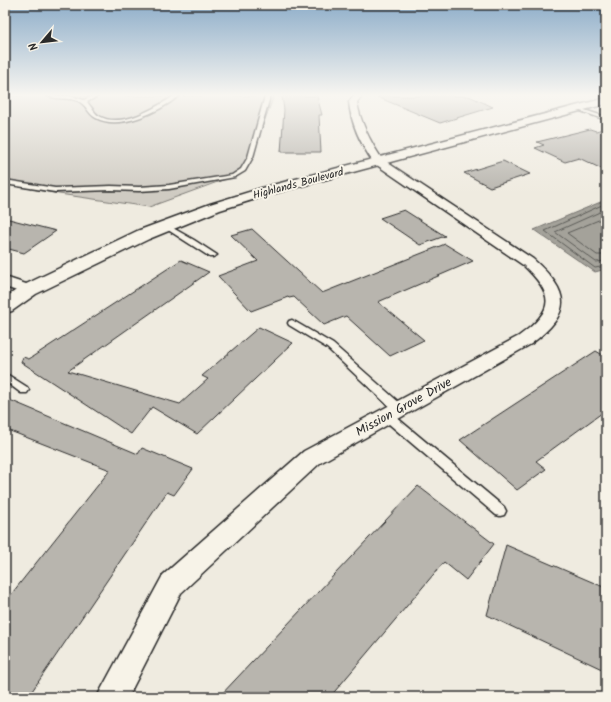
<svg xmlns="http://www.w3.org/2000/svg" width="611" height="702" viewBox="0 0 611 702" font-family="Kalam,sans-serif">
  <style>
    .green { fill: #cfcbc2; stroke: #7d7b76 }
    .water { fill: #a4a29a; stroke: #74726e }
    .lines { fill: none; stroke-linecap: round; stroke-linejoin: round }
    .shore { stroke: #5b5b57; stroke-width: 1 }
    .building { fill: #b8b5ae; stroke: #2b2b2b }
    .lane-casing { stroke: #2b2b2b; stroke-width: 3 }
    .street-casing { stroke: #2b2b2b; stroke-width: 3 }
    .secondary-casing { stroke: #2b2b2b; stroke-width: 3 }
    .lane { fill: #f7f3e8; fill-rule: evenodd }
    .street { fill: #f7f3e8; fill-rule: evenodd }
    .secondary { fill: #f7f3e8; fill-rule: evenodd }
    .labels { text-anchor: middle; stroke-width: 4; stroke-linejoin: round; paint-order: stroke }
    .far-street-label { font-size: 11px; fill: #2b2b2b; stroke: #f7f3e8 }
    .street-label { font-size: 13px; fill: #2b2b2b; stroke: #f7f3e8 }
  </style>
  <rect width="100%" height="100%" fill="#efebe0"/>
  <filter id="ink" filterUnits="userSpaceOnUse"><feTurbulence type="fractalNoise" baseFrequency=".025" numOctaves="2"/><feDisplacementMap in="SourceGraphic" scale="8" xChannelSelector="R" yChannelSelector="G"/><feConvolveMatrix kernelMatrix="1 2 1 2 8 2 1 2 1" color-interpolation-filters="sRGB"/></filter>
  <g filter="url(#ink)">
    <path class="green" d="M5,96H274L245,172L149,207L59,194L5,184Z"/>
    <path class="water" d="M603,201L606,202V269L595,272L534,230Z"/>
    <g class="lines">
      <path class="shore" d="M606,206L602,205L545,231L595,268L606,266
        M606,211H602L555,232L596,262L606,261
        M606,217L567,233L597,255H606"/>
    </g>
    <path class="building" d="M282,96H317L322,115H319L321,152H281L284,110Z
      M375,96H469L493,107L440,123Z
      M606,128V171L579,158L565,162L535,148L544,145L537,142L590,129L596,131Z
      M503,161L530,174L490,187L464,173Z
      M404,210L445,236L420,245L380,218Z
      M5,218L56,231L24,253L5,248Z
      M252,229L322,293L445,244L473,261L378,302L424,340L390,356L346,316L324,325L294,297L289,298L288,297L251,311L218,276L258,261L231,235Z
      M181,260L209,272L68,371L180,404L208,379L202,376L259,327L293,343L197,434L152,407L131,434L21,362L23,357L29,359Z
      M596,351L606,357V410L536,461L546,469L517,490L460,440Z
      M5,398L138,454L142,448L193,469L174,495L167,492L28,697H5V602L110,470L5,429Z
      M418,486L494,544L466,580L444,562L330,697H219Z
      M506,545L606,588V671L487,615Z"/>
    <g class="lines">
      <defs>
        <path id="lane" d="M48,96H70L84,100L92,96H98L87,102C91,106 94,113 99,116C121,129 155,108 174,96H179C160,111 120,131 96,118C88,114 87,105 78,101C69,97 57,100 48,96Z
          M265,96H269V100L253,157L245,171L235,177L169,189L139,191L111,190L55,192L5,184V180L55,188L111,186L139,187L169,185L232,175L241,169L248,157Z
          M575,107L606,117V120L575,109Z
          M164,223L194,240L217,255L213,257H210L162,226V224Z
          M292,320L333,344L402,405L403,408L402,411H394L327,348L289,325L288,323L289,321Z
          M5,373L27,387L29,390L27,393H21L5,381Z
          M386,411L390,412L504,507L506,511L504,515L500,516L496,515L382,418L381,415L382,412Z"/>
        <path id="street" d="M353,96H362L357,102C360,122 371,143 382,159L533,259C571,293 573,312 531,344L320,463L181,593L128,697H97L163,575L304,451L519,336C555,310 555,295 523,265L374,163C362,146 351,124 349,102Z
          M5,277L35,287L37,290L35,293L29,295L5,287Z"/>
        <path id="secondary" d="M606,98V104L275,193L220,210L149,239L36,294L12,311L5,313V298L22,286L137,231L210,204L265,187Z"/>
      </defs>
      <use href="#lane" class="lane-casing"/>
      <use href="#street" class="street-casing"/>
      <use href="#secondary" class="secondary-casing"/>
      <use href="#lane" class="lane"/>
      <use href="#street" class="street"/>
      <use href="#secondary" class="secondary"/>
    </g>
  </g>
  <linearGradient id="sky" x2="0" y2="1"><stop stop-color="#8dadc9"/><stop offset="0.49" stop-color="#f8f6f1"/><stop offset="1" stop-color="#f8f6f1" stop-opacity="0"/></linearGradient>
  <rect width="611" height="194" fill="url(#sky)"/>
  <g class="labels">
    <g class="far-street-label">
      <text transform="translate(298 183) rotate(-15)" y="4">Highlands Boulevard</text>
    </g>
    <g class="street-label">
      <text transform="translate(403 406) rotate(-29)" y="5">Mission Grove Drive</text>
    </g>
  </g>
  <rect width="611" height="702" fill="none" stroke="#f7f3e8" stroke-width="20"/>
  <rect x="10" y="10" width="591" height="682" fill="none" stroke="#2b2b2b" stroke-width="1.5" filter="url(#ink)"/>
  <g transform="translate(42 42) rotate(242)" stroke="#f7f3e8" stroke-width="3" paint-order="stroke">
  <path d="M0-3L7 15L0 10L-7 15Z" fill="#2b2b2b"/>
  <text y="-6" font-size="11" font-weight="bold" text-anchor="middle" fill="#2b2b2b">N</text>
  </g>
</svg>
